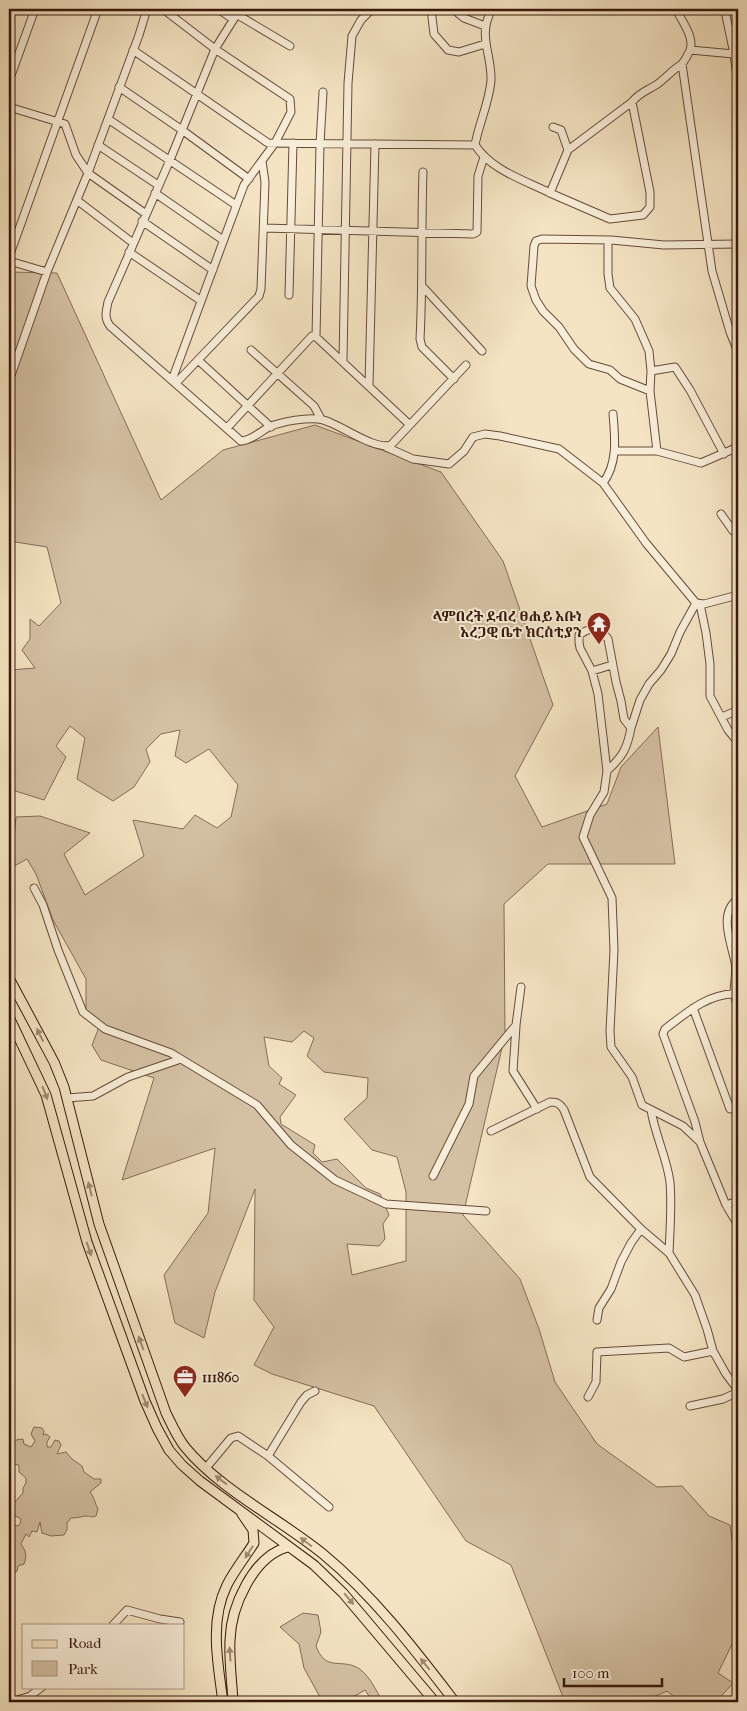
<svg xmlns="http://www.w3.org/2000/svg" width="747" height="1711" viewBox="0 0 747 1711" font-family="'IM FELL French Canon','Noto Serif Ethiopic',serif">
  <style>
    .green { fill: #d4c1a4; stroke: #866c58; fill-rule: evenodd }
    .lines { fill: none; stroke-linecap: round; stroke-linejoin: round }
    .minor-casing { stroke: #674b39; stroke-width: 9 }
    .major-casing { stroke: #38180b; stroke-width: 11 }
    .minor { stroke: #f8edd8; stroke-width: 7 }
    .major { stroke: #f4e4c3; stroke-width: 9 }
    .oneway { fill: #9f8870 }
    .labels { text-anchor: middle; stroke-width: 4; stroke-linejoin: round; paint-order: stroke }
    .poi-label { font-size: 14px; font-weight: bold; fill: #38180b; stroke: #f8edd8; text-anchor: end }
  </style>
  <rect width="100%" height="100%" fill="#f4e4c3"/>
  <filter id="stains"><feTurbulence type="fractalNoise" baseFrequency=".004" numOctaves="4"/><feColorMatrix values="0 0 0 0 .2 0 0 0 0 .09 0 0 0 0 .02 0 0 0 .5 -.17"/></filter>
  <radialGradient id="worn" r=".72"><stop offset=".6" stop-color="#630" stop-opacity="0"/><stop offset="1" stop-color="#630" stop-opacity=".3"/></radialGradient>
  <path class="green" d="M9,272L57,273L161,500L223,450L315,425L441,472L503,561L553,705L515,776L542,827L607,804L621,767L658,727L675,864H548L504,904L505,1035L463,1215L520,1279L539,1329L555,1382L597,1444L657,1487L682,1486L709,1516L730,1525L738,1584V1632L718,1673L733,1683L716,1702H680L667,1691L642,1702H565L511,1565L466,1541L374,1406L272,1374L254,1365L274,1327L254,1300L255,1189L215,1292L204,1338L175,1323L164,1275L208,1213L215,1148L122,1180L154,1078L101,1060L92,1045L101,1022L86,1010V979L53,920L36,874L27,859L9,869V862H12L16,817L40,816L90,833L64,854L85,895L144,856L133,820L183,829L195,815L217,828L231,817L238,785L209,749L186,763L175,756L180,730L161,734L146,749L150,762L134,787L113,801L77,779L85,738L70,726L56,746L66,757L44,800L9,789V670L35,668L22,650L30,639V619L39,626L61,603L47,547L9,541ZM304,1031L314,1038L307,1056L324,1072L368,1078L367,1098L344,1119L372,1150L397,1157L406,1192V1261L352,1275L347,1244L379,1246L385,1239L383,1224L389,1215L380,1194L366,1188L337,1159L322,1162L313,1153L315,1145L281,1124L280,1117L296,1095L279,1084L282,1078L269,1066L264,1037L292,1042Z
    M34,1427L42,1428L44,1431L43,1435L46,1434L50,1437L47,1442V1447H51L55,1440L59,1441L61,1445L57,1454L66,1452L72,1459L82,1466L84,1472L94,1479H101V1483L90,1492C94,1496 95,1504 98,1509L96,1516C92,1518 90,1516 85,1516C81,1517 76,1518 71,1518L67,1523V1530L64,1535L51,1536L42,1533L40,1522L37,1532L32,1531L29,1537L26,1534L21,1544C26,1551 27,1556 24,1564L18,1566L17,1571L12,1575L14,1580L9,1583V1523L18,1526L20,1524L21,1519L14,1515L12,1505L23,1493V1488L26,1483V1478L19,1472V1465L12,1464L9,1460V1441L23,1439L24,1444L31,1447L35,1441L31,1434Z
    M303,1613L318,1615L321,1632L316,1646C325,1670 337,1660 354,1666C368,1671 376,1691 383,1702H373L365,1690L348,1700L321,1699L304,1668L299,1644L280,1627Z"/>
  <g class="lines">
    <defs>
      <path id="minor" d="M163,9L215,49L290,99L291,112L275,143L244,185L172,380
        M218,9L233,19
        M240,9L215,49L170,160L108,302C106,312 104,318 110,326L241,441C252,440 260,432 269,427C280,422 310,416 323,420C340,424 375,451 391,445L466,365
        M431,9L434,34L448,50L459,52L485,44
        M453,9L464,18L485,26
        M492,9C477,36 492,53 491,81C489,103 479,123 475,145C491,170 524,180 550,193
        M676,9C681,20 695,37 690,50C688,55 685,60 682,64
        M236,14L290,46
        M133,50L268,143L475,145
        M690,50L734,54L725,11
        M734,54L738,84
        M9,81L35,9
        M119,87L182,130L249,179
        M632,102L650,192V207L643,215L610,219L550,193L568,150L632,102C639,93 646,91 656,85C665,79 672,70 682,64L712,271L730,332L738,352
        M9,107L65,124L76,155L88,173L146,214
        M108,119L236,205
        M553,127L561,130L568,150
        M98,145L158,185
        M423,172C421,228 423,283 420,339L422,347L454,379
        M155,193L223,240
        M78,201L133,243
        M142,221L213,270
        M264,228L473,234L477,232L478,176L484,157
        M608,240V274L610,288L635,319L649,351L651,371L650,391L657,451
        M129,252L200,300
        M9,257L98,9
        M9,261L47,272
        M423,287L482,351
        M289,295L293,143
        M316,337L320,144L323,92
        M251,350L314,406L321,419
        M198,360L271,427
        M343,361L348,83L352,36L361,20L372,9
        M651,371L675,367L690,390L724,454
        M9,381L47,272L88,173L139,35L147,9
        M176,383L259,296L261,289L265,182L262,161
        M369,385L375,144
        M650,391L620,379L610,370L589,364L574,349L559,327L543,311L536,300L531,286L534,246L536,241L542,239L611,240L664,245L738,244
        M227,428L312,336L316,337L410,425
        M386,447L413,459L449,464L464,451L473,437L485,434L500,436L559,449L603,483L646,543L696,603L704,604L738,595
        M615,451H657L701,463L738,447
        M603,483C618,463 615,438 613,414
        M721,514L733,531L738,532
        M696,603L680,632L671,654L661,670L649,684L640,700L631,728L624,719L621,701L616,682L608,639L600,629C591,628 586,630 579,635V642L580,648L592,671L598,694L607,771L604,792L590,815L583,837L612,898L614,950L610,1031L611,1047L632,1077L642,1105L683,1126L700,1142
        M700,604L706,633L710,664V696L728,730L738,742
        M592,671L612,665
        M722,717L738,710
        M607,771C623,756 627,749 631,728
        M34,888L43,905L58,950L83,1012L105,1029L171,1053L257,1105L291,1145L335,1180L386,1204L486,1211
        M734,994C734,983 737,972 735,962C731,942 718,913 738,899
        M693,1008L730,1109
        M738,1008L734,994C707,994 685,1014 665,1029L663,1034L695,1122L700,1142L726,1205L738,1225
        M516,1026L513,1071L537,1109
        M67,1098L93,1096L128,1077L181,1059
        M651,1110C655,1135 667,1158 670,1182C672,1205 670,1229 669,1253
        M491,1131L550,1102C558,1102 560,1104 564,1110L590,1177L641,1229L669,1253L695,1295L707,1329L713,1351L726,1374L738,1390
        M433,1176L469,1104L474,1076L516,1025L521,987
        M726,1205L738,1201
        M597,1320L599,1308L611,1289L621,1262L631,1243L641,1229
        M588,1397L596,1382L597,1352L669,1348L684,1357L713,1351
        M690,1406L723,1399L738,1392
        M268,1456L301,1402L307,1395L315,1391
        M206,1468L231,1438L238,1436L268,1456L329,1507
        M113,1625L127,1610L160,1619L180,1622
        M11,1702L30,1696L42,1687"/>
      <path id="major" d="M9,978L54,1062L64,1087L99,1224L166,1413C172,1425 177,1437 185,1447C219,1489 280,1519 323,1554C374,1596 415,1650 455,1702
        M9,1017L46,1095L87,1242L145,1401L157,1428L169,1450L182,1465L200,1481L314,1565L343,1593L435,1702
        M223,1702C218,1664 209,1621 227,1585C234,1571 246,1556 254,1543L253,1530L242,1514
        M233,1702C232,1682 229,1661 230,1640C231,1607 253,1556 288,1547"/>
    </defs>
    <use href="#minor" class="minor-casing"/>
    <use href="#major" class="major-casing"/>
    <use href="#minor" class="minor"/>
    <use href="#major" class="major"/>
  </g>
  <defs><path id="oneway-solid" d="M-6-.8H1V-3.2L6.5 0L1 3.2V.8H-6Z" transform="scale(1.25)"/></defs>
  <g class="oneway">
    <use href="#oneway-solid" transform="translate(40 1035) rotate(-117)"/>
    <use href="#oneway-solid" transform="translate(45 1093) rotate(69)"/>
    <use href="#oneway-solid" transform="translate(90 1189) rotate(-104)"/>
    <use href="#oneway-solid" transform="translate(89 1249) rotate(71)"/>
    <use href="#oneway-solid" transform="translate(141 1343) rotate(-110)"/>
    <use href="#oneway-solid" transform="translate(145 1401) rotate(68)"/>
    <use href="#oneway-solid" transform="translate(221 1480) rotate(-143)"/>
    <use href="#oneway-solid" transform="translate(306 1542) rotate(-143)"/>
    <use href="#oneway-solid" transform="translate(249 1552) rotate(123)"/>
    <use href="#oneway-solid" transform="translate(349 1599) rotate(50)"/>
    <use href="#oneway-solid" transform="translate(230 1654) rotate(-94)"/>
    <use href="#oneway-solid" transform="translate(425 1664) rotate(-129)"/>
  </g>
  <defs>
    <symbol id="temple-pin" viewBox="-11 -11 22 30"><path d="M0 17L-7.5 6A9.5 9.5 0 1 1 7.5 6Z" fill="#8f2418" stroke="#f8edd8"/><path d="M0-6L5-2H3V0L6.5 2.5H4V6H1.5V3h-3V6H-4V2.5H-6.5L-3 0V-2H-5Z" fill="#fff"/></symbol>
    <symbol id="office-pin" viewBox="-11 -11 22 30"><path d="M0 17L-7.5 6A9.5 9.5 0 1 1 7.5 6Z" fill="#8f2418" stroke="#f8edd8"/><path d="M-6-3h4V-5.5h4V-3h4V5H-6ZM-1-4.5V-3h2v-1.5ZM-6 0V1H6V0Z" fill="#fff"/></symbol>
  </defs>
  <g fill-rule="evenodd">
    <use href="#temple-pin" x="585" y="610" width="28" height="38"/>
    <use href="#office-pin" x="171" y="1363" width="28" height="38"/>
  </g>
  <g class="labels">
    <g class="poi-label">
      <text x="582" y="621">ላምበረት ደብረ ፀሐይ አቡነ<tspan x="582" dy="16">አረጋዊ ቤተ ክርስቲያን</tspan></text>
      <text x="202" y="1382" text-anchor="start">111860</text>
    </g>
  </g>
  <rect width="747" height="1711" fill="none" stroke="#f4e4c3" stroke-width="30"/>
  <rect x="10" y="10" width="727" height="1691" fill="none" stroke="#38180b" stroke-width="2.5"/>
  <rect x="15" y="15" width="717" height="1681" fill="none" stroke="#38180b"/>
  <rect x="22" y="1624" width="162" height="65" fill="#f8edd8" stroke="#ab9886"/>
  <rect x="32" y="1640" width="25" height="8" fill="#f4e4c3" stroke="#ab9886"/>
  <text x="68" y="1648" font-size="15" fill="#38180b">Road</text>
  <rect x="32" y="1661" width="25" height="15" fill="#d4c1a4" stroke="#ab9886"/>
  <text x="68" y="1674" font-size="15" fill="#38180b">Park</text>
  <path d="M564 1678v8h98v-8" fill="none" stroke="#38180b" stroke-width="2.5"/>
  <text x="572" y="1678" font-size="15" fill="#38180b" stroke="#f8edd8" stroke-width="4" paint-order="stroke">100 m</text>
  <rect width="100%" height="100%" filter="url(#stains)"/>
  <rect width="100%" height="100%" fill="url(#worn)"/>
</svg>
